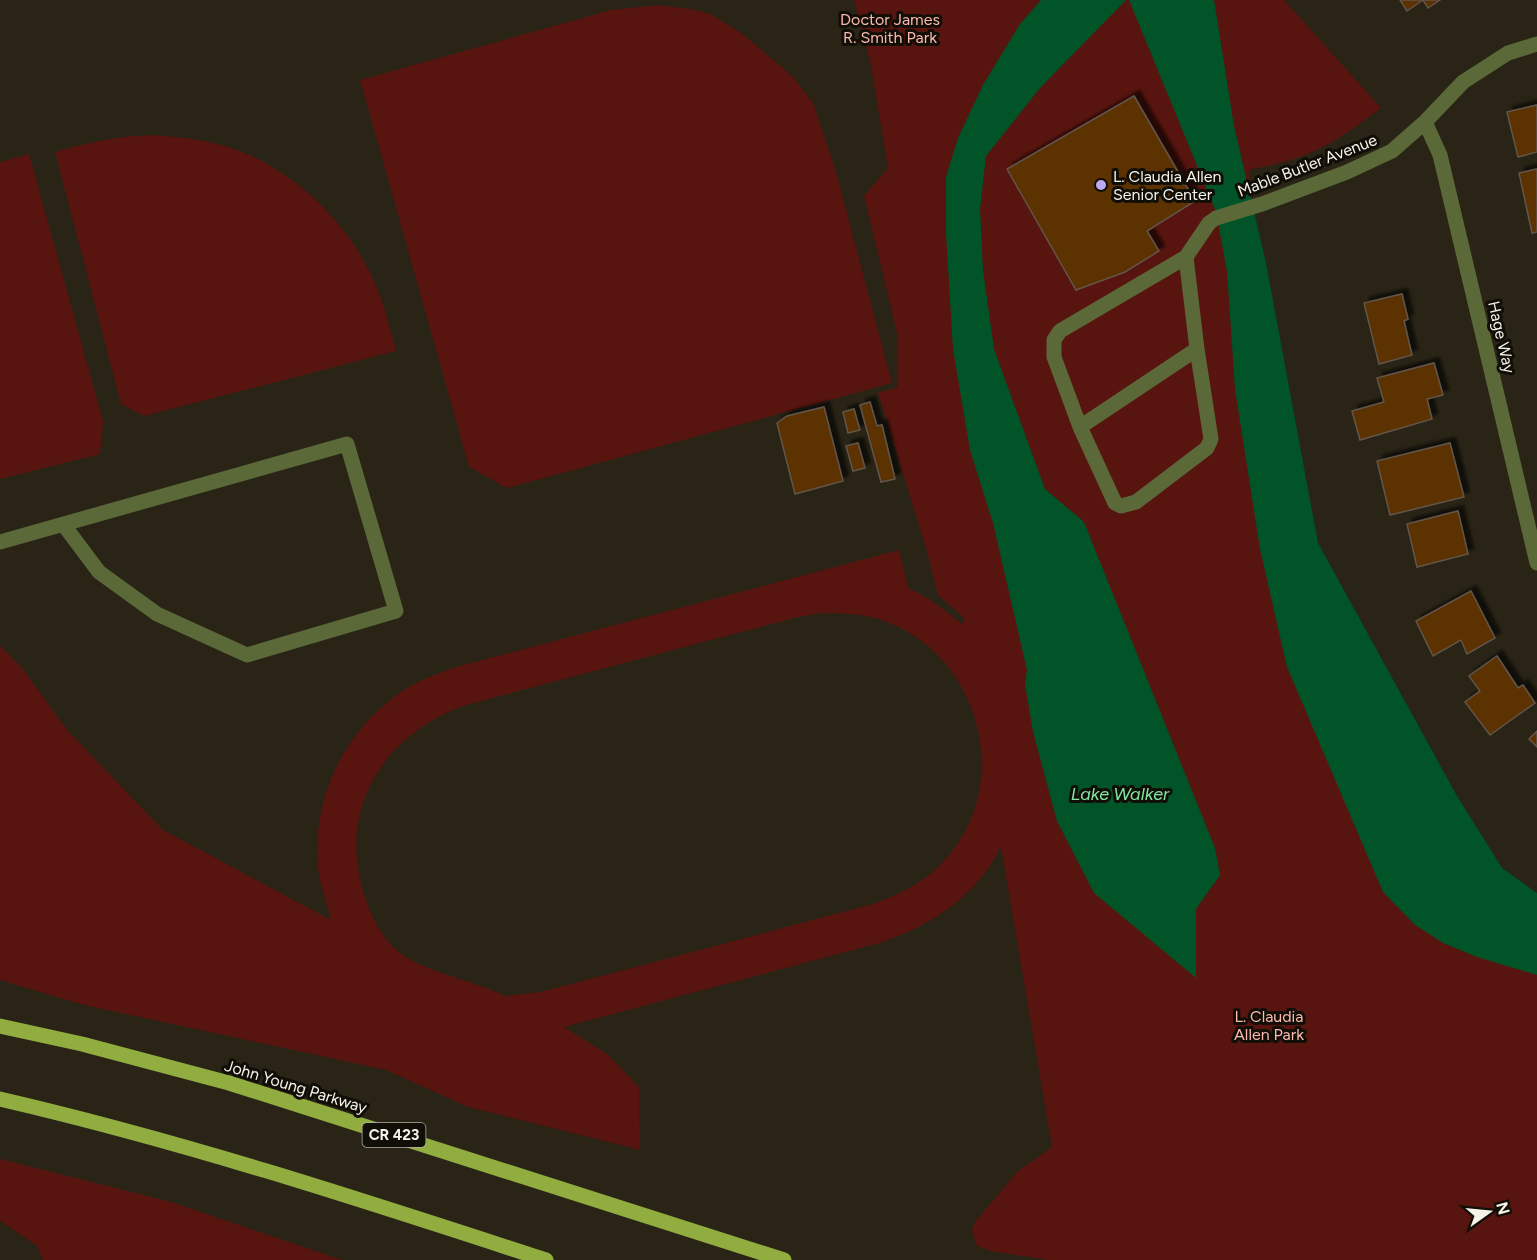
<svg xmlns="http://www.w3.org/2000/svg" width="1537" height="1260" viewBox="0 0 1537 1260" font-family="Figtree,sans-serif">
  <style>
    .green { fill: #58140e; fill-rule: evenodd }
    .water { fill: #005428 }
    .building { fill: #5b3002; stroke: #625449; stroke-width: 1.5; filter: url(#shadow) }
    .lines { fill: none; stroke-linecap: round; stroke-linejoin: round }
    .minor { stroke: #5b6838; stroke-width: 15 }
    .major { stroke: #91ac3f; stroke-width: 15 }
    .poi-dot { fill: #bea9f4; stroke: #100e07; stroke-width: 2 }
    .labels { text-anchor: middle; stroke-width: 6; stroke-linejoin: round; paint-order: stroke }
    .shield { fill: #100e07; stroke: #b1aea5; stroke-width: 1.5 }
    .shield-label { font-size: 15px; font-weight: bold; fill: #f6f3e9 }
    .park-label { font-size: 16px; fill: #fbb8ad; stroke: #100e07 }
    .street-label { font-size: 16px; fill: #f6f3e9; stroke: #100e07 }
    .poi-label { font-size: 16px; fill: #f6f3e9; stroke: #100e07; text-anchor: start }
    .water-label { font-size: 18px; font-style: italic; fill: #83e4a1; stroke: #100e07 }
  </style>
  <defs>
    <filter id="shadow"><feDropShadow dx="5.5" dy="-5.5" stdDeviation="1.5" flood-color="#0009"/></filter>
  </defs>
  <rect width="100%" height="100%" fill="#292416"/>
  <path class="green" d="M854,0H1284L1381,108C1353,129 1325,150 1291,160C1277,164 1263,167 1249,170L1302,599L1537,935V1260H1047L990,1251L976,1245L972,1231L975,1222L1017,1172L1052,1147L1001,847C975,897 935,923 883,942L564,1027L607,1054L639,1087L640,1150L468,1107L386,1070L84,1005L0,980V646L22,668L67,730L163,830L331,920C327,902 319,885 318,866C312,797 344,731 401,692C418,680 437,674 456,667L899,550L908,588L929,599L964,625L963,617L938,595L926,548L878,393L898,387L897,333L864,196L888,168L871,66ZM821,613C836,613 851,613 866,616C972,638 1018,772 949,855C929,880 903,893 873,904L541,992L505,996C475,981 425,972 400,953C384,941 372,918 366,900C335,812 382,734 466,705L798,617Z
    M658,5L697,10L712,15L744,35L792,76L813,103L836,172L892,383L507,488L469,467L360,80L611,10Z
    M151,135C176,137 203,139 228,147C295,168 354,227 379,293C386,312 391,331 396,351L144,416L121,404L55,152C87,143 117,136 151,135Z
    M29,154L103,421L100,454L0,479V162Z
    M0,1159L171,1202L342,1260H43L36,1245L0,1221Z"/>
  <path class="water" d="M1041,0H1126L1040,88L986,156L980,209L983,270L994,349L1045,489L1084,522L1215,848L1220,875L1196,909V978L1094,893L1057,821L1033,732L1025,684L1027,670L993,523L970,450L953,349L946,233V177L958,138L983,85L1020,24Z
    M1129,0H1214L1234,126L1266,263L1318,543L1457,796L1502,868L1537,893V975L1477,957L1443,943L1415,925L1383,892L1287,667L1260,549L1235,389L1227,271L1216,212Z"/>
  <path class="building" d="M1400,0H1440L1428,8L1423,0L1407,11Z
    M1134,96L1195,201L1147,231L1159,251L1125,272L1076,290L1007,169Z
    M1537,105V152L1518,157L1507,112Z
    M1537,169V232L1532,233L1519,173Z
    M1402,294L1408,319L1404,321L1412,355L1379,364L1364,303Z
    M1434,363L1443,395L1427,399L1432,419L1360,440L1352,411L1384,402L1377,378Z
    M870,402L877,426L882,425L895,479L881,482L860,405Z
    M824,407L843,481L795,494L777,423L787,416Z
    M854,409L860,430L848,433L843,412Z
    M858,443L865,468L853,471L846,446Z
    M1450,443L1464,497L1390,515L1377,461Z
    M1458,511L1468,554L1417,567L1407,524Z
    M1471,591L1495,638L1467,654L1461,640L1433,656L1416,621Z
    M1497,656L1518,688L1523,685L1535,703L1490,735L1465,702L1480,691L1469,676Z
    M1537,731V747L1529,739Z"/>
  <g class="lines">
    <path class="minor" d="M1425,122L1440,155L1537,563
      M1186,257L1197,349L1211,439L1207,448L1136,502L1121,506L1115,503L1080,427L1054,357V340L1060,331L1186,257L1209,223L1216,218L1262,204L1347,172L1392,151L1425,122L1463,82L1508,53L1537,44
      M1080,427L1197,349
      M0,542L347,444L396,611L247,655L157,614L99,572L63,524"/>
    <path class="major" d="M0,1026L82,1044L229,1083L784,1260
      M0,1099C186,1142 365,1201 546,1260"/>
  </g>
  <circle class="poi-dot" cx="1101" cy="185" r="6"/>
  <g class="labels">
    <rect class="shield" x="362.5" y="1123" width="63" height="24" rx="4.5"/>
    <g class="shield-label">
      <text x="394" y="1140">CR 423</text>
    </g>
    <g class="park-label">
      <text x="890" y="25">Doctor James<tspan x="890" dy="18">R. Smith Park</tspan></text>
      <text x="1269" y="1022">L. Claudia<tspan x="1269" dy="18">Allen Park</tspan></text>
    </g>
    <g class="street-label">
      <text transform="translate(1307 165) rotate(-21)" y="6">Mable Butler Avenue</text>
      <text transform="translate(1502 337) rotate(77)" y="6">Hage Way</text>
      <text transform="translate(296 1086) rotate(17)" y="6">John Young Parkway</text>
    </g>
    <g class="poi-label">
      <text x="1113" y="182">L. Claudia Allen<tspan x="1113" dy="18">Senior Center</tspan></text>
    </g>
    <g class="water-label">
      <text x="1120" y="800">Lake Walker</text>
    </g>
  </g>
  <g transform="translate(1489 1212) rotate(75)" stroke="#100e07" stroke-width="4.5" paint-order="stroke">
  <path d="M0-4.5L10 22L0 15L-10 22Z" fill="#f6f3e9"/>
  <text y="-9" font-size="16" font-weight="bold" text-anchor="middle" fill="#f6f3e9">N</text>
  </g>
</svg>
